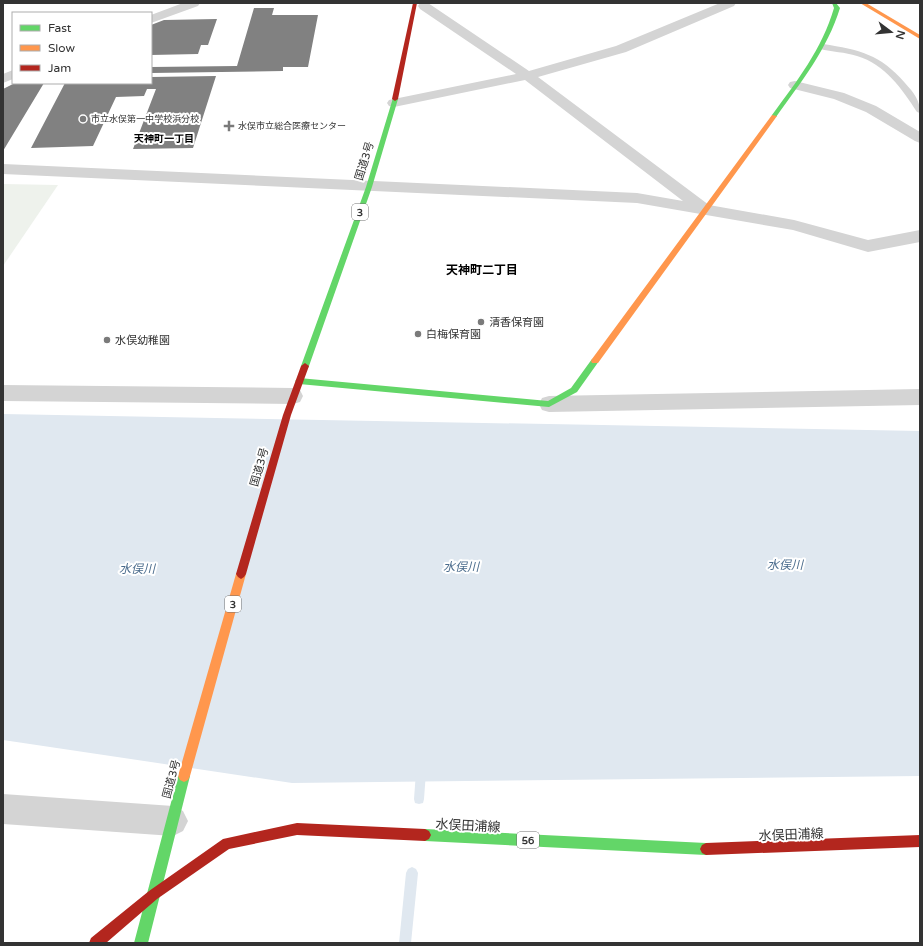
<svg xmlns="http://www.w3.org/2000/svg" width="923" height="946" viewBox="0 0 923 946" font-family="'Varela Round','Noto Sans JP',sans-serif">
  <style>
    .green { fill: #eef2ec }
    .water { fill: #e0e8f0 }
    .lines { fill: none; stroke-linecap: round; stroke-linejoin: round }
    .stream { fill: #e0e8f0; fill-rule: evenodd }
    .building { fill: #818181 }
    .lane { fill: #d4d4d4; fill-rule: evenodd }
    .street { fill: #d4d4d4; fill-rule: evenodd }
    .fast { fill: #63d668; fill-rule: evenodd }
    .slow { fill: #ff974d; fill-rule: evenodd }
    .jam { fill: #b3261e; fill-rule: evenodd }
    .poi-dot { fill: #7a7a7a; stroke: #fff; stroke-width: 1.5 }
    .labels { text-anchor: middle; stroke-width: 4; stroke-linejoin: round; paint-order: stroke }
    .far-poi-label { font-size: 9px; fill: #333; stroke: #fff; text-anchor: start }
    .far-neighbourhood-label { font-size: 10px; font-weight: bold; fill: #000; stroke: #fff }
    .shield { fill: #fff; stroke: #707070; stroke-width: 1 }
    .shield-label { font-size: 10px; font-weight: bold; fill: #333 }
    .street-label { font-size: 11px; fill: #333; stroke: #fff }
    .poi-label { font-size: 11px; fill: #333; stroke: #fff; text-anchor: start }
    .neighbourhood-label { font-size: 12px; font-weight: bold; fill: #000; stroke: #fff }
    .water-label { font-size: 12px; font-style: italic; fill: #4a6b8c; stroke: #fff }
    .near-street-label { font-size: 13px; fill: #333; stroke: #fff }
  </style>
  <rect width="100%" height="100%" fill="#fff"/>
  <path class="green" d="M3,184L58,185L3,266Z"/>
  <path class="water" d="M3,414L920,431V776L292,783L3,740Z"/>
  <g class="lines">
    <path class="stream" d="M421,767L425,768L426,772L424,799L423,803L419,804L415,803L414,799L416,772L417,768Z
      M412,867L416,869L418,873L411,943H399L406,873L408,869Z"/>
  </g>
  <path class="building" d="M254,8H274L272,15H318L308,67H283V71L151,73V67L237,66Z
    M217,19L208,45H201L198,54L151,55V25L164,20Z
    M216,76L193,148L133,149L156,89H147L144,96L116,97L93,146L31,148L65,83H151V77Z
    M15,83H44L3,151V89Z"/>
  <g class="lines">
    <path class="lane" d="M823,44C860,50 880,54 905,83C914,93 920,100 920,113L917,112C902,89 885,64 857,56C845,52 832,52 820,49L819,47Z"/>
    <path class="street" d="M183,3H200L198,6L151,23V15Z
      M420,3H428L529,71L616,46L720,3H736L734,6L626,52L538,77L709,205L794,220L868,240L920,230V242L868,252L793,230L637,203L3,174V164L637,193L683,201L525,80L394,107L389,106L387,103L389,100L516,74L420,9L418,6Z
      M13,70V79L3,83V74Z
      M795,81L844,93L876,106L920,132V143L915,141L866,112L834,99L790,88L788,85L790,82Z
      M3,385L293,388L300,390L303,396L300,402L293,404L3,401Z
      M920,389V405L549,412L542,410L539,404L542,398L549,396Z
      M3,794L173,806L183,811L188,821L183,831L173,836L3,824Z"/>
    <path class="fast" d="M832,3H836L840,8C827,50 801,82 776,117H772V115C797,81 822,49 834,8Z
      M393,98L398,99L372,187L309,366L308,368H302L301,366L366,187Z
      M595,358L599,361L577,392L549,407L299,384L295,381L299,378L548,401L571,388L592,359Z
      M184,770L188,772L190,776L148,943H134L178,776L180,772Z
      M425,829L706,843L710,845L712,849L710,853L706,855L425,841L421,839L419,835L421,831Z"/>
    <path class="slow" d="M860,3H866L920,35V39Z
      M772,115L777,116L598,363H592L591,361L592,359Z
      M241,569L244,571L246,574L190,776L188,780L184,782L180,780L178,776L236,574L238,571Z"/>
    <path class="jam" d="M413,3H417L398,99L395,101L392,99Z
      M305,363L309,366L291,415L246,574L244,577L241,579L238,577L236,574L283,415L301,366Z
      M297,823L425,829L429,831L431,835L429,839L425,841L297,835L229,849L157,899L106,943H89L91,938L149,891L223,839Z
      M920,835V847L706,855L702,853L700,849L702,845L706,843Z"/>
  </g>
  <g class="poi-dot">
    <circle cx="83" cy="119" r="4"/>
    <path d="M227 120h4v4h4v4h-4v4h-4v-4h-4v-4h4z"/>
    <circle cx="481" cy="322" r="4"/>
    <circle cx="418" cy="334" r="4"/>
    <circle cx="107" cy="340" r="4"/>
  </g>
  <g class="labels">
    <g class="far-poi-label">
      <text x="91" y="122">市立水俣第一中学校浜分校</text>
      <text x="238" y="129">水俣市立総合医療センター</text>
    </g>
    <g class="far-neighbourhood-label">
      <text x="164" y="142">天神町一丁目</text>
    </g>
    <g class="shield">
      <rect x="352" y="204" width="16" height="16" rx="3"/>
      <rect x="225" y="596" width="16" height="16" rx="3"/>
      <rect x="517" y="832" width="22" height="16" rx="3"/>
    </g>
    <g class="shield-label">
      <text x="360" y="216">3</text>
      <text x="233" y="608">3</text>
      <text x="528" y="844">56</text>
    </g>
    <g class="street-label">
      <text transform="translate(364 161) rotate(-73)" y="4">国道3号</text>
      <text transform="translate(259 467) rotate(-74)" y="4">国道3号</text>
      <text transform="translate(171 779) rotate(-75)" y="4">国道3号</text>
    </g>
    <g class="poi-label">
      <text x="489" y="326">清香保育園</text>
      <text x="426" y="338">白梅保育園</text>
      <text x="115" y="344">水俣幼稚園</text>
    </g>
    <g class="neighbourhood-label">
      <text x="482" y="274">天神町二丁目</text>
    </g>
    <g class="water-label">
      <text x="785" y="569">水俣川</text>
      <text x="461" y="571">水俣川</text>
      <text x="137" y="573">水俣川</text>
    </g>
    <g class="near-street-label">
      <text transform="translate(468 825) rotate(3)" y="5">水俣田浦線</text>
      <text transform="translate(791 834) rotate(-2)" y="5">水俣田浦線</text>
    </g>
  </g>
  <rect width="923" height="946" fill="none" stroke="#333333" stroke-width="8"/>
  <rect x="12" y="12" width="140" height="72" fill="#ffffff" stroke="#adadad"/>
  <rect x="20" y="25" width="20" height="6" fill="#63d668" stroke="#adadad"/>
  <text x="48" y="32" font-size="12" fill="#333333">Fast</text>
  <rect x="20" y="45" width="20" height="6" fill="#ff974d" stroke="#adadad"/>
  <text x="48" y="52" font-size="12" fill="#333333">Slow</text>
  <rect x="20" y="65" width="20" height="6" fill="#b3261e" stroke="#adadad"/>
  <text x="48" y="72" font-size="12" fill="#333333">Jam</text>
  <g transform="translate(891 32) rotate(106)" stroke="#ffffff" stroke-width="3" paint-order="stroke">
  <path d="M0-3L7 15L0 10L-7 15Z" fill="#333333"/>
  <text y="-6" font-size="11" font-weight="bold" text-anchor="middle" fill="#333333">N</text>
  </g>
</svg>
